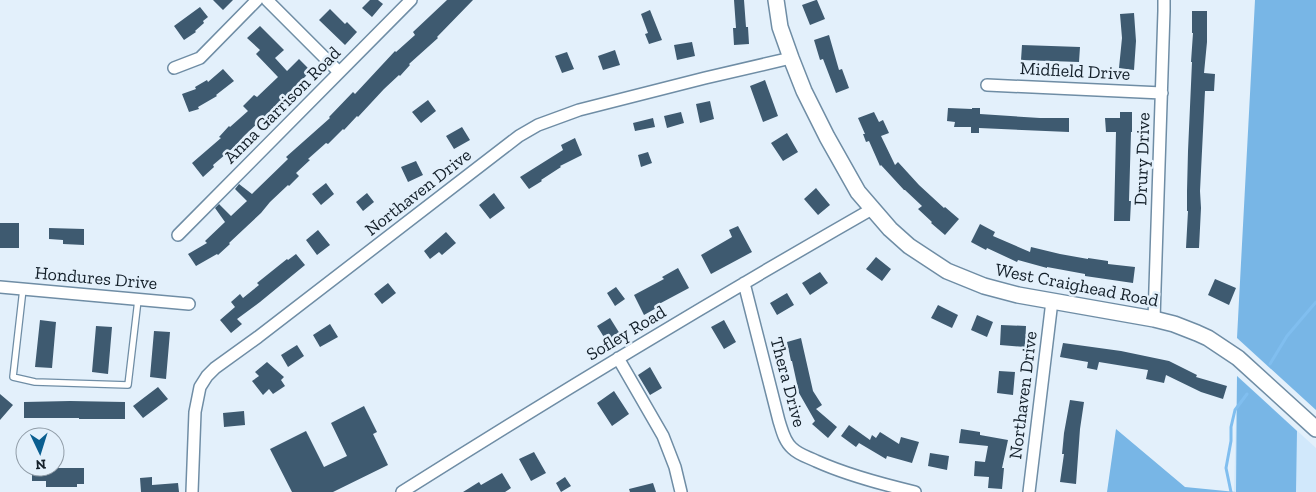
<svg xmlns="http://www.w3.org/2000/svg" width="1316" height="492" viewBox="0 0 1316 492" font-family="'Zilla Slab',serif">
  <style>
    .built { fill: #d1e8fb }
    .forest { fill: #78b6e6 }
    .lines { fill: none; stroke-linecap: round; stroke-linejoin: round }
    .stream { stroke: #80beef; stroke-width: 3 }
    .building { fill: #3e5a70 }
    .service-casing { stroke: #6f8da5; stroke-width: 8 }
    .minor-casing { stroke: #6f8da5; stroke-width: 14 }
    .tertiary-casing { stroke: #6f8da5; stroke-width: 18 }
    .service { stroke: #fff; stroke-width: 5.5 }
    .minor { stroke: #fff; stroke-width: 11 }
    .tertiary { stroke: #fff; stroke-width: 15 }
    .labels { text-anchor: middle; stroke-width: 5; stroke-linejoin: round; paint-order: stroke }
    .street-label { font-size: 18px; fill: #131f29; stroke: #e3f0fb }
  </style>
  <rect width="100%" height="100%" fill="#e3f0fb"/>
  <path class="built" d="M1237,376L1316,448V492H1234Z"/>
  <path class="forest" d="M1255,0H1316V410L1237,338Z
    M1237,376L1297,431L1296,492H1107L1116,429L1185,487L1236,492Z"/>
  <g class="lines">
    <path class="stream" d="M1270,364L1287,336L1316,302
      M1231,492L1226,468L1231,441V427L1235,410L1247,394"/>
  </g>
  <path class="building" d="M213,0H233L223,10Z
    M370,0H378L383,4L372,17L362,8Z
    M447,0H473L437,37L438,38L409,64L410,65L400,76L399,75L384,89L358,117L357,116L344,130L343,129L328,144L326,143L308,159L310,160L296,173L299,176L289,186L288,185L270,202L261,213L229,243L230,244L218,255L217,254L196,266L188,254L207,243L205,241L225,222L215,208L219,204L231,216L247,201L235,189L239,184L252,194L288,159L286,157L330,118L329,117L353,92L355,94L395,51L396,52L415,35L413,32Z
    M734,0H744L746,27H748L749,44L734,45L733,28H736Z
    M816,0H817L825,19L810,25L802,5Z
    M200,7L208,17L203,21L204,23L195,31L196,32L184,40L174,26Z
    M330,9L345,24L347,22L357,32L345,45L319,20Z
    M650,10L662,40L649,44L645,34L648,33L641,14Z
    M1192,11H1207V42L1204,73L1215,74L1214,91H1205L1200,191L1201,208L1199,248H1186L1188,211H1187V191L1188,151L1192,62H1191L1193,33H1192Z
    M1134,13L1136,41L1134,70L1119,68L1122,38L1120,14Z
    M260,26L284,50L275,58L287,71L299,59L311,71L259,122L245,135L233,148L213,165L214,167L203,177L192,163L221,138L219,137L229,126L230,127L248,111L243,106L254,95L257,97L278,77L256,54L260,50L247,38Z
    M829,35L839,70L842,69L849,88L836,93L823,59L820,60L814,40Z
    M692,42L695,56L677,60L674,45Z
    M1022,45L1080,47L1079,62L1021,60Z
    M615,50L620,65L603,70L598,56Z
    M567,52L574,69L562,73L555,56Z
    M223,69L234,81L216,95L217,96L198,107L199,109L189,112L182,94L196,89L195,87L207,80L208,82Z
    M765,80L778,116L763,122L750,86Z
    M428,100L436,111L421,123L412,112Z
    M710,101L714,119L700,123L696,104Z
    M948,108L972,109V108H980V114L1040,118H1069V132L979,128V133H971V127H954L955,122L947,121Z
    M681,112L684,123L667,128L664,116Z
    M874,112L879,122L883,120L889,133L881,136L895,165L898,162L919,185L944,208L945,207L959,219L945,235L931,223L932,222L918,209L922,206L905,190H904L881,165L880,166L869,141L866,142L863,134H865L858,118Z
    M1120,112H1132V132H1131L1129,201H1131L1130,221H1114L1116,132H1106L1105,118H1120Z
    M653,118L655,127L635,131L633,123Z
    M462,127L470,140L454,149L446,136Z
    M787,133L798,152L783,161L771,143Z
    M575,138L582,155L560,166L561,167L541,180L542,181L529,189L520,177L563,150L561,145Z
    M648,152L652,163L641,167L638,155Z
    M416,161L423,175L408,182L401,167Z
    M326,183L334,194L321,205L312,194Z
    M816,188L830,205L818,215L804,199Z
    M367,193L374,202L363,211L356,202Z
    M494,193L505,208L490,219L479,205Z
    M0,223H19V248H0Z
    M980,224L995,232L993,236L1030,252L1031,247L1060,254L1088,259V258L1108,261V264L1135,267L1133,283L1085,276V274L1047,267V268L1018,260L1017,262L987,248L986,250L971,242Z
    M738,226L752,252L711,274L701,255L732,237L729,230Z
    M49,228L84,229V245L63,244V240L49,239Z
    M318,230L330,245L317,255L306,240Z
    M446,232L456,243L442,255L439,252L430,259L424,251Z
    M296,254L305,265L260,302L237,319L242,324L231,333L220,320L235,307L231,302L240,294L243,298L259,285L257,283L287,259L288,260Z
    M876,257L891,269L882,281L866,269Z
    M678,268L689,288L659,304L660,306L644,315L634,295L664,279L662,277Z
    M820,272L828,283L810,295L802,283Z
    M1215,279L1236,288L1229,305L1208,295Z
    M388,283L396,293L382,304L374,294Z
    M616,287L625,299L615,306L607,293Z
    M787,293L794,305L777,315L770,303Z
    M938,305L958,315L952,328L931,318Z
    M977,315L993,322L987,337L971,330Z
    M610,318L620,334L607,342L597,326Z
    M40,320L56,322L52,368L35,367Z
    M724,320L736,342L724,349L711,327Z
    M330,324L338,337L320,347L313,335Z
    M1001,325L1026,326L1025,347L1000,345Z
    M96,326L112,327L108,374L92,372Z
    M154,331L170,332L166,379L150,377Z
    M801,338L813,391L822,405L816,409L837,427L828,438L812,424L815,421L799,393L792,361H791L787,342Z
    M1063,343L1121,351L1169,361L1197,375L1196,377L1227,386L1223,399L1201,392L1166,375L1164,383L1146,379L1148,370L1099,362L1097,370L1087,368L1088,362L1060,357Z
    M297,345L304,356L288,367L281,355Z
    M267,362L284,377L281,380L285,386L273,394L269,389L263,395L252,381L259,376L255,372Z
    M650,367L662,388L650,395L638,375Z
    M999,371L1015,372L1013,395L997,393Z
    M158,387L168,399L143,418L133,406Z
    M614,391L629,414L612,426L597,403Z
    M0,394L13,405L0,420Z
    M1070,400L1084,402L1080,429L1076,484L1060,482L1064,454H1062L1064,433Z
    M70,401L125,402V419H79V418H24V402Z
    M364,406L377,432L373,434L388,465L333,492H292L270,449L306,431L324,467L347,456L331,423Z
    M244,411L245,425L224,427L223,413Z
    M849,425L870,440L872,435L876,438L880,432L899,444L901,437L919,442L912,463L887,456L886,459L859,443L856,447L841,436Z
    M961,429L980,432V435L1008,440L1002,468H1004L1002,489L988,488L989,477L974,476L975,461L985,462L988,446L959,443Z
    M534,452L546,473L531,481L519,459Z
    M930,453L949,456L947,470L928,466Z
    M32,468H84V484H77V487H46V481H32Z
    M502,473L511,488L505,492H463L479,482L481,485Z
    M152,477V485L178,483L179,492H141L140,478Z
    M565,477L571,486L561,492L556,483Z
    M653,483L656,492H630L629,489Z"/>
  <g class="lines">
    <defs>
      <path id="service" d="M23,289L13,377L35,382L128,385L138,300"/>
      <path id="minor" d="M267,0L339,72
        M174,68L200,58L257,0
        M987,85L1162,93
        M178,235L411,0
        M744,283L779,421C782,430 784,441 792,448C799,455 808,457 816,461C847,475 881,484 915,492
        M0,287L189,304
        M1154,319L1164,11V0
        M618,358L663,436L675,467L681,492
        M192,492L195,412L200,387L207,376L215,368L258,337L519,136L538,125L579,110L705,78L791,58
        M402,492C557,394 713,300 872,209
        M1029,492L1052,301"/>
      <path id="tertiary" d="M776,0L780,27L791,58L804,91L827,137L858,192L890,229L909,246L947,271L984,286L1018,295L1154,319L1174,324L1197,333L1208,338L1238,358L1316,429"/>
    </defs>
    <use href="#service" class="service-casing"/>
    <use href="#minor" class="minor-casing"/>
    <use href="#tertiary" class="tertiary-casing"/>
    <use href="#service" class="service"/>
    <use href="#minor" class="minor"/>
    <use href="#tertiary" class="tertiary"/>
  </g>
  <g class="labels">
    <g class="street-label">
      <text transform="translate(1075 71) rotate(3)" y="6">Midfield Drive</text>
      <text transform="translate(282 105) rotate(-45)" y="6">Anna Garrison Road</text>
      <text transform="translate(1142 159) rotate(-88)" y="6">Drury Drive</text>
      <text transform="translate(418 192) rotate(-38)" y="6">Northaven Drive</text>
      <text transform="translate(96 278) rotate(5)" y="6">Hondures Drive</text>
      <text transform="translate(1077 285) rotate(11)" y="6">West Craighead Road</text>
      <text transform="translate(626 333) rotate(-31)" y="6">Sofley Road</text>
      <text transform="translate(788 382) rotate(75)" y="6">Thera Drive</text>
      <text transform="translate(1023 395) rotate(-83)" y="6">Northaven Drive</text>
    </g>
  </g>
  <g transform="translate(40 452) rotate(176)"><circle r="24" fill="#e3f0fb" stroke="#909ca7"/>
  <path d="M0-4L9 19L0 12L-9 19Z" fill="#0a5e90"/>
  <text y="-8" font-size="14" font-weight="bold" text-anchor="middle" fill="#131f29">N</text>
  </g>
</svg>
